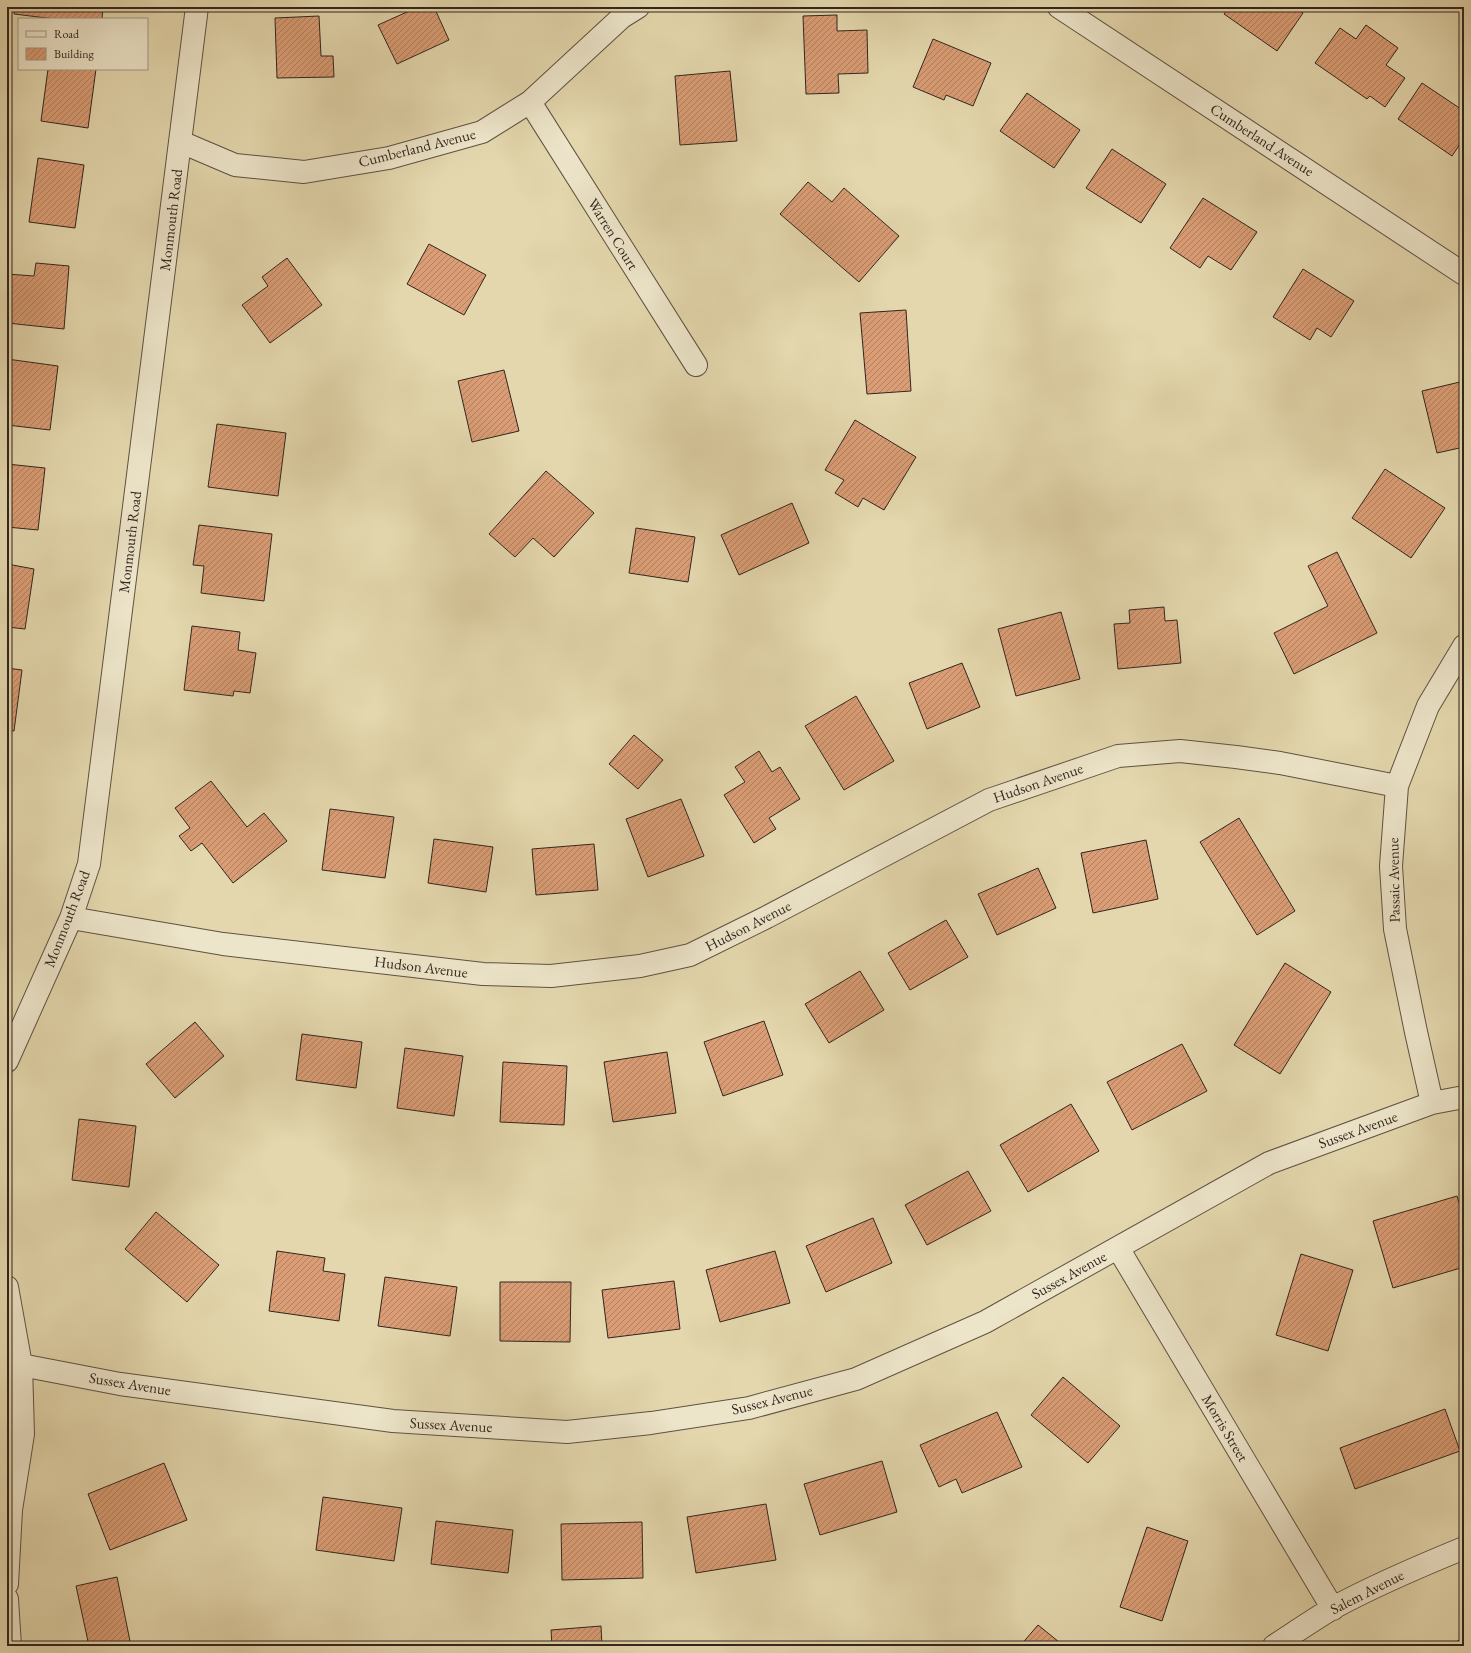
<svg xmlns="http://www.w3.org/2000/svg" width="1471" height="1653" viewBox="0 0 1471 1653" font-family="'EB Garamond',serif">
  <style>
    .building { fill: url(#building-hatch); stroke: #32251f }
    .lines { fill: none; stroke-linecap: round; stroke-linejoin: round }
    .minor-casing { stroke: #5e5242; stroke-width: 24 }
    .minor { stroke: #ede5ca; stroke-width: 22 }
    .labels { text-anchor: middle; stroke-width: 3; stroke-linejoin: round; paint-order: stroke }
    .street-label { font-size: 15px; fill: #32251f; stroke: #ede5ca }
  </style>
  <defs>
    <pattern id="building-hatch" width="6" height="6" patternUnits="userSpaceOnUse"><rect width="6" height="6" fill="#da9d75"/><path d="M-1 1l2-2M0 6l6-6M5 7l2-2" fill="none" stroke="#b1805f"/></pattern>
  </defs>
  <rect width="100%" height="100%" fill="#e4d7ad"/>
  <filter id="stains"><feTurbulence type="fractalNoise" baseFrequency=".005" numOctaves="4"/><feColorMatrix values="0 0 0 0 .2 0 0 0 0 .09 0 0 0 0 .02 0 0 0 .5 -.17"/></filter>
  <radialGradient id="worn" r=".72"><stop offset=".6" stop-color="#630" stop-opacity="0"/><stop offset="1" stop-color="#630" stop-opacity=".3"/></radialGradient>
  <path class="building" d="M15,7H103L102,19H55L14,14Z
    M418,7H434L449,40L397,64L378,25Z
    M493,7H503L497,12Z
    M1229,7H1295L1303,13L1277,51L1224,14Z
    M837,15V31L867,30L868,73L838,74L839,93L806,94L803,16Z
    M319,16L321,56H333L334,77L277,78L275,18Z
    M1366,25L1398,48L1386,65L1405,78L1385,107L1370,96L1367,99L1315,63L1340,28L1356,39Z
    M933,39L991,63L973,106L946,95L944,100L913,87Z
    M48,69H96L88,128L41,121Z
    M730,71L737,141L680,145L675,76Z
    M1422,83L1464,111V138L1452,156L1398,119Z
    M1027,93L1080,130L1054,168L1000,131Z
    M1112,149L1166,184L1141,223L1086,188Z
    M38,158L84,165L75,228L29,222Z
    M808,182L832,202L844,188L899,236L859,282L780,214Z
    M1203,198L1257,232L1231,270L1208,256L1200,268L1170,248Z
    M429,244L486,275L464,315L407,284Z
    M287,258L322,305L270,343L242,305L268,286L262,277Z
    M36,263L69,266L64,329L7,323V274L34,276Z
    M1303,269L1354,301L1331,337L1317,328L1310,340L1273,317Z
    M906,310L911,391L867,394L860,313Z
    M7,359L58,366L50,430L7,425Z
    M504,370L519,431L472,442L458,381Z
    M1464,381V447L1437,453L1422,391Z
    M855,420L916,457L884,510L863,498L858,507L835,493L844,480L825,470Z
    M217,424L286,433L278,496L208,487Z
    M7,464L45,468L38,530L7,527Z
    M1385,469L1445,508L1411,558L1352,518Z
    M546,471L594,513L554,557L533,538L515,557L489,534Z
    M792,503L809,543L739,575L721,535Z
    M199,525L272,534L264,601L201,593L204,566L193,565Z
    M636,528L695,537L688,582L629,573Z
    M1337,552L1377,633L1294,674L1274,633L1328,606L1308,566Z
    M7,564L34,569L25,629L7,627Z
    M1164,607L1165,621L1177,620L1181,663L1118,669L1114,624L1130,623L1129,610Z
    M1061,612L1080,679L1016,696L998,629Z
    M192,626L240,632L238,650L256,653L250,693L234,691L233,696L184,690Z
    M962,663L980,707L927,729L909,683Z
    M7,668L22,670L14,731L7,730Z
    M856,696L894,761L844,790L805,726Z
    M634,735L663,760L638,789L609,764Z
    M759,751L772,772L780,767L800,799L769,818L776,829L754,843L724,795L745,782L735,767Z
    M211,781L247,827L264,813L287,841L233,883L202,843L191,851L179,836L190,828L175,808Z
    M681,799L704,856L648,877L626,819Z
    M330,809L394,817L385,878L322,870Z
    M1239,818L1295,911L1257,935L1200,842Z
    M434,839L493,847L486,892L428,883Z
    M1146,840L1158,899L1093,913L1081,853Z
    M594,844L598,890L536,895L532,849Z
    M1038,868L1056,908L997,935L978,894Z
    M946,920L968,957L910,990L888,953Z
    M1285,963L1331,992L1280,1074L1234,1045Z
    M860,971L884,1010L829,1043L805,1004Z
    M764,1021L783,1075L723,1096L704,1042Z
    M195,1022L224,1056L175,1098L146,1064Z
    M302,1034L362,1042L356,1088L296,1080Z
    M1182,1044L1207,1091L1132,1130L1107,1082Z
    M405,1048L463,1056L454,1116L397,1108Z
    M667,1052L676,1113L613,1122L604,1062Z
    M503,1062L567,1066L564,1125L500,1122Z
    M1071,1104L1099,1151L1028,1192L1000,1145Z
    M79,1119L136,1126L129,1187L72,1180Z
    M968,1171L991,1211L927,1245L905,1205Z
    M1457,1196L1464,1219V1267L1393,1288L1373,1221Z
    M156,1212L219,1265L187,1302L125,1249Z
    M873,1218L892,1263L826,1292L806,1246Z
    M277,1251L325,1258L323,1271L345,1274L339,1321L269,1311Z
    M775,1251L790,1303L720,1322L706,1270Z
    M1301,1254L1353,1270L1328,1351L1276,1335Z
    M385,1277L457,1287L450,1336L378,1326Z
    M674,1281L680,1329L608,1338L602,1290Z
    M500,1282H571L570,1342L500,1341Z
    M1063,1377L1120,1426L1088,1463L1031,1415Z
    M1445,1409L1460,1451L1355,1489L1340,1448Z
    M997,1412L1022,1467L962,1493L956,1479L939,1487L920,1445Z
    M882,1461L897,1512L820,1535L804,1484Z
    M164,1463L187,1520L110,1550L88,1494Z
    M323,1497L402,1508L394,1561L316,1550Z
    M766,1504L776,1560L696,1573L687,1517Z
    M436,1521L513,1530L508,1573L431,1564Z
    M642,1522L643,1578L562,1580L561,1524Z
    M1147,1527L1188,1541L1162,1621L1120,1607Z
    M117,1577L131,1646H89L76,1586Z
    M1038,1625L1064,1646H1020Z
    M601,1626L602,1646H552L551,1630Z
    M1464,1638V1646H1447Z"/>
  <g class="lines">
    <defs>
      <path id="minor" d="M1059,7L1464,274
        M530,102L696,365
        M181,142L235,165L304,172L389,158L482,132L530,102L622,17L638,7
        M71,918L223,944L483,974L551,976L640,966L690,955L767,917L989,800L1118,756L1180,751L1236,757L1280,763L1397,786
        M7,1061L71,918L89,864L197,7
        M1432,1103L1416,1032L1395,929L1391,866L1397,786L1428,706L1464,646
        M1118,1248L1333,1609
        M7,1287L21,1365L23,1434L11,1510L7,1584
        M21,1365L120,1384L393,1421L567,1432L651,1423L749,1408L856,1379L985,1322L1269,1163L1432,1103L1464,1097
        M7,1599L10,1646
        M1274,1646C1294,1633 1313,1620 1333,1608C1375,1585 1420,1566 1464,1548"/>
    </defs>
    <use href="#minor" class="minor-casing"/>
    <use href="#minor" class="minor"/>
  </g>
  <g class="labels">
    <g class="street-label">
      <text transform="translate(1262 140) rotate(33)" y="5">Cumberland Avenue</text>
      <text transform="translate(417 148) rotate(-14)" y="5">Cumberland Avenue</text>
      <text transform="translate(171 220) rotate(-83)" y="5">Monmouth Road</text>
      <text transform="translate(613 234) rotate(58)" y="5">Warren Court</text>
      <text transform="translate(130 542) rotate(-83)" y="5">Monmouth Road</text>
      <text transform="translate(1038 783) rotate(-19)" y="5">Hudson Avenue</text>
      <text transform="translate(1394 880) rotate(-91)" y="5">Passaic Avenue</text>
      <text transform="translate(67 919) rotate(-69)" y="5">Monmouth Road</text>
      <text transform="translate(748 926) rotate(-27)" y="5">Hudson Avenue</text>
      <text transform="translate(421 967) rotate(7)" y="5">Hudson Avenue</text>
      <text transform="translate(1358 1130) rotate(-20)" y="5">Sussex Avenue</text>
      <text transform="translate(1069 1275) rotate(-29)" y="5">Sussex Avenue</text>
      <text transform="translate(130 1384) rotate(9)" y="5">Sussex Avenue</text>
      <text transform="translate(772 1400) rotate(-14)" y="5">Sussex Avenue</text>
      <text transform="translate(451 1425) rotate(3)" y="5">Sussex Avenue</text>
      <text transform="translate(1225 1428) rotate(59)" y="5">Morris Street</text>
      <text transform="translate(1367 1592) rotate(-27)" y="5">Salem Avenue</text>
    </g>
  </g>
  <rect width="1471" height="1653" fill="none" stroke="#e4d7ad" stroke-width="24"/>
  <rect x="8" y="8" width="1455" height="1637" fill="none" stroke="#32251f" stroke-width="2"/>
  <rect x="12" y="12" width="1447" height="1629" fill="none" stroke="#32251f"/>
  <rect x="18" y="18" width="130" height="52" fill="#ede5ca" stroke="#a29886"/>
  <rect x="26" y="31" width="20" height="6" fill="#ede5ca" stroke="#a29886"/>
  <text x="54" y="38" font-size="12" fill="#32251f">Road</text>
  <rect x="26" y="48" width="20" height="12" fill="url(#building-hatch)" stroke="#a29886"/>
  <text x="54" y="58" font-size="12" fill="#32251f">Building</text>
  <rect width="100%" height="100%" filter="url(#stains)"/>
  <rect width="100%" height="100%" fill="url(#worn)"/>
</svg>
